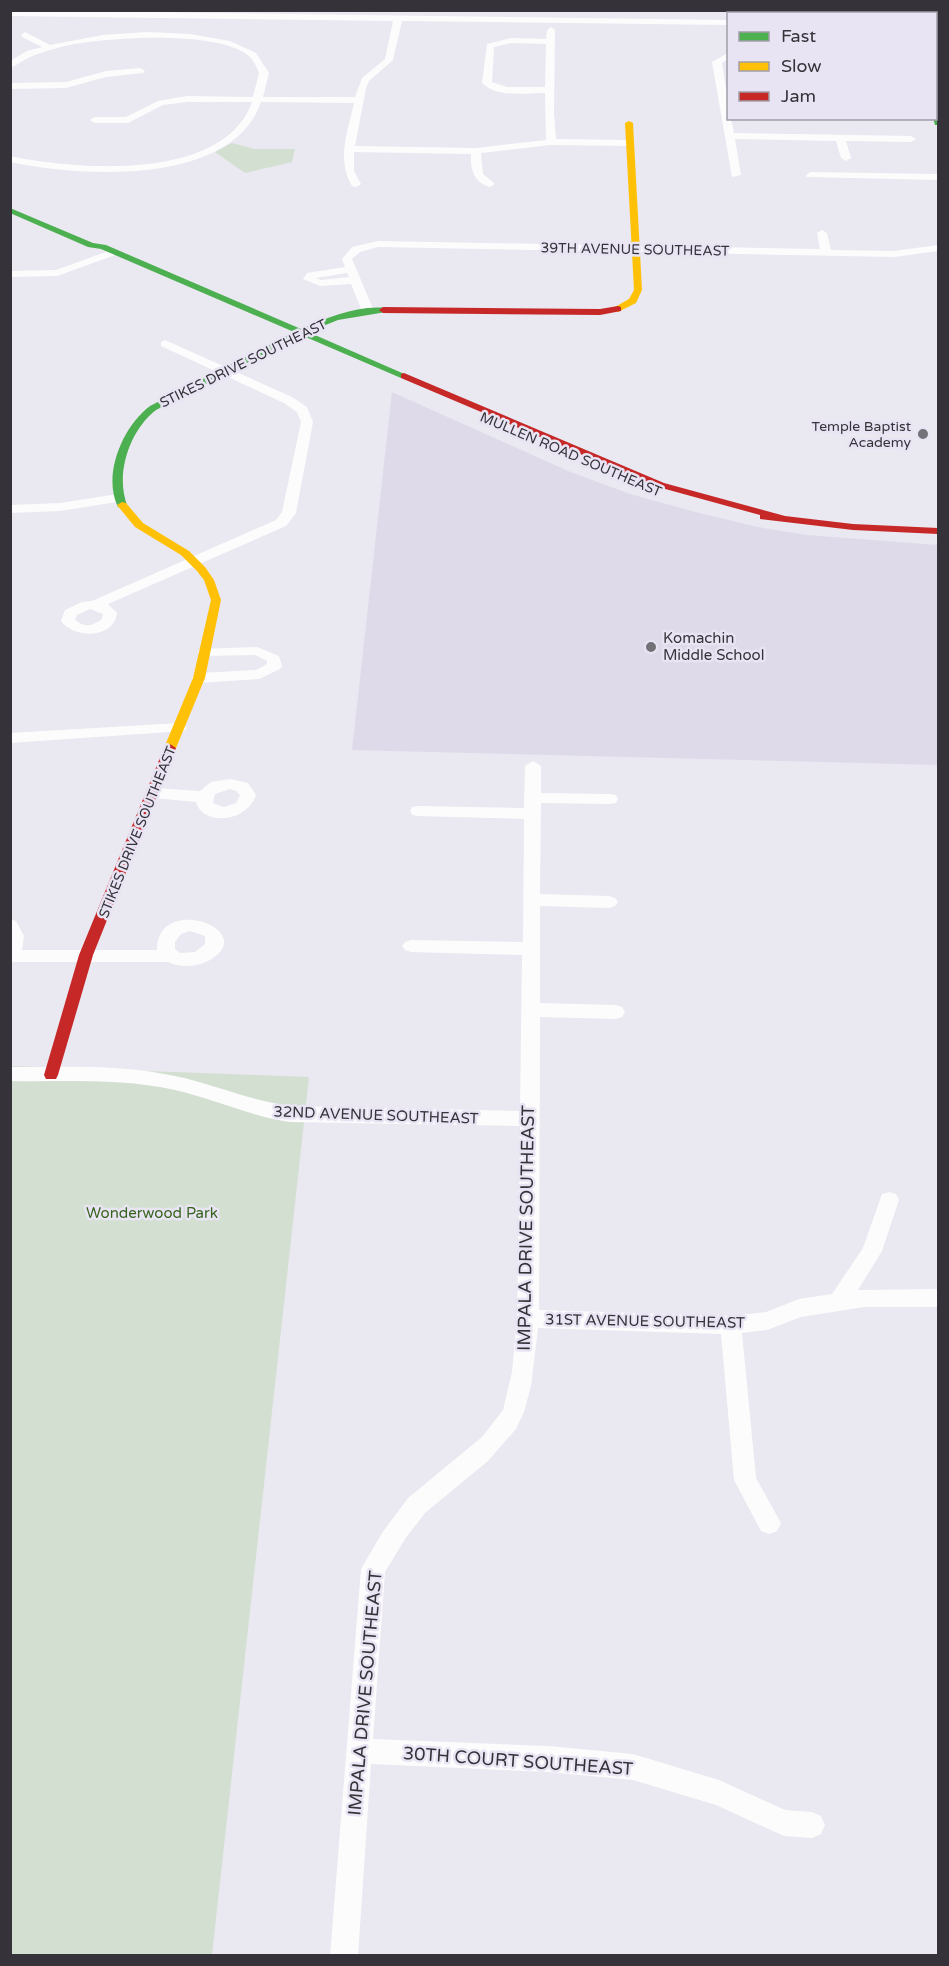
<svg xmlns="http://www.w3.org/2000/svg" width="949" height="1966" viewBox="0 0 949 1966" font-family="'Varela Round',sans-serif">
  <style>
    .built { fill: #dfdaea }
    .green { fill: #d3e0d1 }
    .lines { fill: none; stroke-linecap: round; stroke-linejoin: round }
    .street { fill: #fcfcfd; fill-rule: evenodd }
    .fast { fill: #4caf50; fill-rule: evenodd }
    .slow { fill: #ffc107; fill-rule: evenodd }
    .jam { fill: #c62828; fill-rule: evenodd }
    .poi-dot { fill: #747279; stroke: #e9e4f3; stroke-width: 2 }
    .labels { text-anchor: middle; stroke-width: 5; stroke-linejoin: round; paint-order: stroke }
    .far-street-label { font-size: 14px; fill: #353339; stroke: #e9e4f3 }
    .far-poi-label { font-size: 14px; fill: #353339; stroke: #e9e4f3; text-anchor: end }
    .poi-label { font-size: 15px; fill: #353339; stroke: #e9e4f3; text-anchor: start }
    .street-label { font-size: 15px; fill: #353339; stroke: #e9e4f3 }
    .park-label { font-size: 15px; fill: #38641e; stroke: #e9e4f3 }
    .near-street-label { font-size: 18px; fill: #353339; stroke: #e9e4f3 }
  </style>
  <rect width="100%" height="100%" fill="#eae8f0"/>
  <path class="built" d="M392,392L568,471L630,494L699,513L758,527L807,535L938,545V765L352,750Z"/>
  <path class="green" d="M232,143L254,149H295L292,162L245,173L215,152Z
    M11,1066L309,1077L212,1955L11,1956Z"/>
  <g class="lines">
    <path class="street" d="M10,10L728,20V25L402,21L393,60L369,81L366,88L355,146L476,148L546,140L545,93C525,93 497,98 482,83L487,44L511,38L546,39L547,30L551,27L555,30L554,113L556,139L630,140L635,143L630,146L551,145L481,153L483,174L495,184L490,187C474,182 470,170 471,154L354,152V171L361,184L356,187L352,186C336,160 348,131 354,103L261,102C232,187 80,177 10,162V156C76,170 224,182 252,102H187L163,105L128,123H95L90,120L95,117H126L158,101L187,96L253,97L259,73C257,68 254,61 250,57C221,29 99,37 61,47C52,49 43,52 35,55C26,58 19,64 10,68V61L27,51L42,47L22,37L21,35L25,32L50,45L103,35L147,32L190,34L230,41L256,53L269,73L263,97H355L362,78L385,59L393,21L10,16ZM511,43L546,44L545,87H507L492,82L494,47Z
      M821,10H830L832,14H823Z
      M938,25V30H936V26Z
      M728,53V59L722,63L728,102V118H731L734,133L911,136L916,139L911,142L846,141L851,158L846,161L841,158L836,141L735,139L741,175L732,177L712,62Z
      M140,68L145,71L143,73L106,77L66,88L10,89V83L66,82L106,71Z
      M811,172L938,174V180L807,177L806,175Z
      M822,230L827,233L831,250L894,251L938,245V251L894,257L378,247L360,252L352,259L374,311L368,314L362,311L351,284L320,286L303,279L307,273L345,267L342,259L352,247L378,241L820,249L817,233ZM347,273L349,277L321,280L316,278Z
      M114,249L119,252L118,254L57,276L10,277V271L56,270Z
      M165,340L292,397L307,407L313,422L296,513L286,526L108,604L117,613C114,639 74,639 61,621L65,610L82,602L92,601L276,520L282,512L301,422L297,412L284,403L161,346V342ZM90,609L103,614L102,619C93,626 85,628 75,620L77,615Z
      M118,494L125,498L123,501L60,511L10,513V505L60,503Z
      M257,647L279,656L282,666L280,669L259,679L199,683L191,678L199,673L256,670L267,664V661L255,655L205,656L198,652L200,649Z
      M179,723L187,728L184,731L10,743V733Z
      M533,761L541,766V793L610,794L616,795L618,799L616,803L610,804L541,803L540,894L609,896L615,898L618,902L615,906L609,908L540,906V1003L616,1005L622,1007L625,1012L622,1017L616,1019L540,1017L539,1310L731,1316L766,1312L799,1299L832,1294L863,1248L882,1194L889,1192L896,1194L899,1200L882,1251L858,1290L938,1289V1307H864L801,1317L767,1330L742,1333L756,1478L781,1523L777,1531L769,1534L761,1531L734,1480L721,1334L538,1328L531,1386L524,1412L516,1429L488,1461L425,1513L405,1539L385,1572L373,1739L548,1746L633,1754L719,1780L785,1810L812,1812L821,1816L825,1825L821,1834L812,1838L784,1836L716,1805L633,1780L548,1772L371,1764L358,1956H330L361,1569L382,1533L408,1498L482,1437L503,1410L512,1372L517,1319L520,1126L290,1122C250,1116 214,1099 175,1090C121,1078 65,1082 10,1081V1067C65,1067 121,1064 175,1076C214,1084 250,1101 290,1106L520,1111L522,955L411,952L405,950L402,946L405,942L411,940L523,942L524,819L418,816L412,815L410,811L412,807L418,806L524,808L525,766Z
      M230,779L248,783L256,795C247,823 202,826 196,802L153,798L147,797L145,793L147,789L153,788L200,791L211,782ZM230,789L236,791L240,795L236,803L224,807L213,803L215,794Z
      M10,919L16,921L24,936L22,950H157C157,891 264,931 208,961C196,967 180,968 168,962H11ZM190,931L205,936V944L195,952L180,953L175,949V942L181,934Z"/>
    <path class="fast" d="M936,113H938V125H935L933,118H936Z
      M10,208L93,243L106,245L301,329C327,318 357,305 386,308V312L338,320L308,332L409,376L401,378L301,335L156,410C130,430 115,473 127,505L122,508L118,507C102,475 123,426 150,406L294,332L101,249L88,247L10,213Z"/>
    <path class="slow" d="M629,121L633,123L642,290L636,303L618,312L615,311V307L629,299L634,290L625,123Z
      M122,502L126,503L143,523L189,551L205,567L214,580L221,600L205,678L176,748L170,752L164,748L193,678L211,600L204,580L197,571L181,555L135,527L117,505Z"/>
    <path class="jam" d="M897,10H904L907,14H900Z
      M618,306L621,307V311L600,315L383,313L379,310L383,307L600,309Z
      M404,373L664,483L785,516L853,524L938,528V534L853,530L760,519V515L658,487L401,378V374Z
      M170,744L176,748L93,955L58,1075L56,1079H46L44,1075L79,955L164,748Z"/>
  </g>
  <g class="poi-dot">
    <circle cx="923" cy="434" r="6"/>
    <circle cx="651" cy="647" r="6"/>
  </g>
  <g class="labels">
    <g class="far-street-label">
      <text transform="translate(635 249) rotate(1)" y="5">39TH AVENUE SOUTHEAST</text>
      <text transform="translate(243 363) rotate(-26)" y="5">STIKES DRIVE SOUTHEAST</text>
      <text transform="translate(571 454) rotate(23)" y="5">MULLEN ROAD SOUTHEAST</text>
      <text transform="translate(137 832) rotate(-68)" y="5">STIKES DRIVE SOUTHEAST</text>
    </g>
    <g class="far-poi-label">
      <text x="911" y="431">Temple Baptist<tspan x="911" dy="16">Academy</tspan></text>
    </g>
    <g class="poi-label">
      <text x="663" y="643">Komachin<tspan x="663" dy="17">Middle School</tspan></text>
    </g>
    <g class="street-label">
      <text transform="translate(376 1115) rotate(2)" y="5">32ND AVENUE SOUTHEAST</text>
      <text transform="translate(645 1321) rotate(1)" y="5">31ST AVENUE SOUTHEAST</text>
    </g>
    <g class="park-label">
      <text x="152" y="1218">Wonderwood Park</text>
    </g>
    <g class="near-street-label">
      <text transform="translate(526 1228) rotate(-89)" y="6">IMPALA DRIVE SOUTHEAST</text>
      <text transform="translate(365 1693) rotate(-85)" y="6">IMPALA DRIVE SOUTHEAST</text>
      <text transform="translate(518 1761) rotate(4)" y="6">30TH COURT SOUTHEAST</text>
    </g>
  </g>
  <rect width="949" height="1966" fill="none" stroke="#353339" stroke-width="24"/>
  <rect x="727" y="12" width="210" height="108" fill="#e9e4f3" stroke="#a19da9" stroke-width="1.5"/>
  <rect x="739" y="32" width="30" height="9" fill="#4caf50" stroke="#a19da9" stroke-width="1.5"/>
  <text x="781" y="42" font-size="18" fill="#353339">Fast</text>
  <rect x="739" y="62" width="30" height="9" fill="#ffc107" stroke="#a19da9" stroke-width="1.5"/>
  <text x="781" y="72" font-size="18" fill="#353339">Slow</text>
  <rect x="739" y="92" width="30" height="9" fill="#c62828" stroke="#a19da9" stroke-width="1.5"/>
  <text x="781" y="102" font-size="18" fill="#353339">Jam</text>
</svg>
